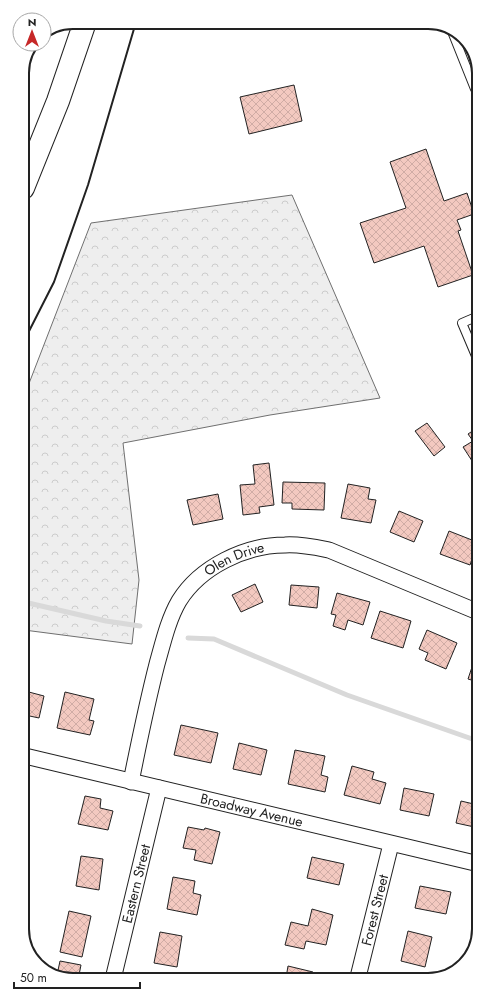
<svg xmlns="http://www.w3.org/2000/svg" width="501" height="1002" viewBox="0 0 501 1002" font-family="Jost,sans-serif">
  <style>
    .forest { fill: url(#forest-crowns); stroke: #6f6f6f }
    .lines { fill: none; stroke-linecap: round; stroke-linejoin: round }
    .stream { stroke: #d9d9d9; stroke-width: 5 }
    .building { fill: url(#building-cross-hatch); stroke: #222 }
    .service-casing { stroke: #222; stroke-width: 10 }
    .minor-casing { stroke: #222; stroke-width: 17 }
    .motorway-casing { stroke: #222; stroke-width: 24 }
    .service { stroke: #fff; stroke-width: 8 }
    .minor { stroke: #fff; stroke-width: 15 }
    .motorway { stroke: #fff; stroke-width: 22 }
    .wall { stroke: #222; stroke-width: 2 }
    .labels { text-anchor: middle; stroke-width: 3; stroke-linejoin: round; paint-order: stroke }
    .street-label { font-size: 14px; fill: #222; stroke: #fff }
    .rim { fill: none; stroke: #222; stroke-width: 2 }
  </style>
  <defs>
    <pattern id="forest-crowns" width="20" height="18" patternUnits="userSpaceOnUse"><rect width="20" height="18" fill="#eee"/><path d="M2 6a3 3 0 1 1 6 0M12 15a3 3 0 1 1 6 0" fill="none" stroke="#ccc"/></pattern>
    <pattern id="building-cross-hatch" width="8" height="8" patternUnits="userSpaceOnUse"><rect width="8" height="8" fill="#f3c9c0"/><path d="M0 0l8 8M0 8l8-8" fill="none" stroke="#d0aca5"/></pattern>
  </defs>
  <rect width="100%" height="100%" fill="#fff"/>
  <path class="forest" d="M292,195L380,398L270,415L123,443L139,580L132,644L24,630L23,399L91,223Z"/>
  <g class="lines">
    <path class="stream" d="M24,602L106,621L140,626
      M188,638L214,639L347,695L478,741"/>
  </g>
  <path class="building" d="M294,85L302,121L249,134L240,97Z
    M426,149L444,201L467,193L474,214L457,220L461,230L458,231L473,275L438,287L424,246L374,263L360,223L406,208L390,162Z
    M427,423L445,447L434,456L415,431Z
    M477,428V467H476L463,447L473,441L468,434Z
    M269,463L274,505L259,507L260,513L243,515L240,485L255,484L253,465Z
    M283,482L325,483L324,510L292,509V503H282Z
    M348,484L370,488L368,499L376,500L371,523L341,518Z
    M218,494L223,519L193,525L187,500Z
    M399,511L423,521L414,542L390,532Z
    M449,531L477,542V545L470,565L440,554Z
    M255,584L263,602L241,612L232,595Z
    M291,585L319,587L317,608L289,605Z
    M337,593L370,602L363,625L348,620L345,630L333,626L336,615L331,614Z
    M380,611L411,621L403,648L371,638Z
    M427,630L457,643L446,669L425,660L428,653L419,649Z
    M475,658H478V682L468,679Z
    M25,691L44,696L39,718L25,715Z
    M65,692L94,699L89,720L94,721L90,735L57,728Z
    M181,725L218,733L211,763L174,755Z
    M239,743L267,750L261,775L233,769Z
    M295,750L325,756L321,775L328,777L325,792L288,784Z
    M352,766L374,772L372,779L386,783L380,804L344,795Z
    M404,788L434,794L429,816L400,810Z
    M85,796L101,799L100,808L113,811L108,830L78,824Z
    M461,801L478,805L479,828L456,823Z
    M188,827L204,830L205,828L220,832L212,864L194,860L196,850L183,848Z
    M81,856L103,859L99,890L76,886Z
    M312,857L344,864L339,885L307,878Z
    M173,877L195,881L193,893L201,895L197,915L167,909Z
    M420,886L451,892L446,914L415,908Z
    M312,909L333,915L326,945L306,941L304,949L285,945L291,922L308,926Z
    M69,911L91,916L82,957L60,952Z
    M408,931L432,937L425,967L401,961Z
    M160,932L182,936L177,967L154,963Z
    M60,961L81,965L78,980H70L57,975Z
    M288,966L313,972L312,978H286Z"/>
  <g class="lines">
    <defs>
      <path id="service" d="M451,29L475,89
        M476,317L462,323L476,356"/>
      <g id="minor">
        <path id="s1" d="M25,756L479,864"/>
        <path id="s2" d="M131,782C139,742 147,703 157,664C163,643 168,620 179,601C200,567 245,545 285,545C300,544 314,547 329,550L478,612"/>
        <path id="s3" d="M358,977L391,844"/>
        <path id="s4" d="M113,979L159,788"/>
      </g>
      <path id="motorway" d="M23,188L58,101L85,22"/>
    </defs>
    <use href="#service" class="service-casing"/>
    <use href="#minor" class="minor-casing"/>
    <use href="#motorway" class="motorway-casing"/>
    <use href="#service" class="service"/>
    <use href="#minor" class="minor"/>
    <use href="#motorway" class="motorway"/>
    <path class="wall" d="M23,343L54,282L88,185L136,22"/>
  </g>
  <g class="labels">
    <g class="street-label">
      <text dy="5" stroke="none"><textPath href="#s2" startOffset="259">Olen Drive</textPath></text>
      <text dy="5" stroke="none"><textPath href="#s1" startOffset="233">Broadway Avenue</textPath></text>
      <text dy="5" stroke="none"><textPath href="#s4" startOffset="98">Eastern Street</textPath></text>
      <text dy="5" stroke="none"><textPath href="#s3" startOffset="69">Forest Street</textPath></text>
    </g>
  </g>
  <path d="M0 0H501V1002H0ZM73 29H428A44 44 0 0 1 472 73V929A44 44 0 0 1 428 973H73A44 44 0 0 1 29 929V73A44 44 0 0 1 73 29Z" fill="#fff" fill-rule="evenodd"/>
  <path class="rim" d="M73 29H428A44 44 0 0 1 472 73V929A44 44 0 0 1 428 973H73A44 44 0 0 1 29 929V73A44 44 0 0 1 73 29Z"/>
  <g transform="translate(32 32)"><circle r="19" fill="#ffffff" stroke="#a7a7a7"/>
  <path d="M0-3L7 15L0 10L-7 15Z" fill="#c62828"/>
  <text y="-6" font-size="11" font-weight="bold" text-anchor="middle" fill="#222222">N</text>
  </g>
  <path d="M14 982v6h126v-6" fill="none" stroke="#222222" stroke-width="2"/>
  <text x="20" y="982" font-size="12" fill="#222222" stroke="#ffffff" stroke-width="3" paint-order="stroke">50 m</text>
</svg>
